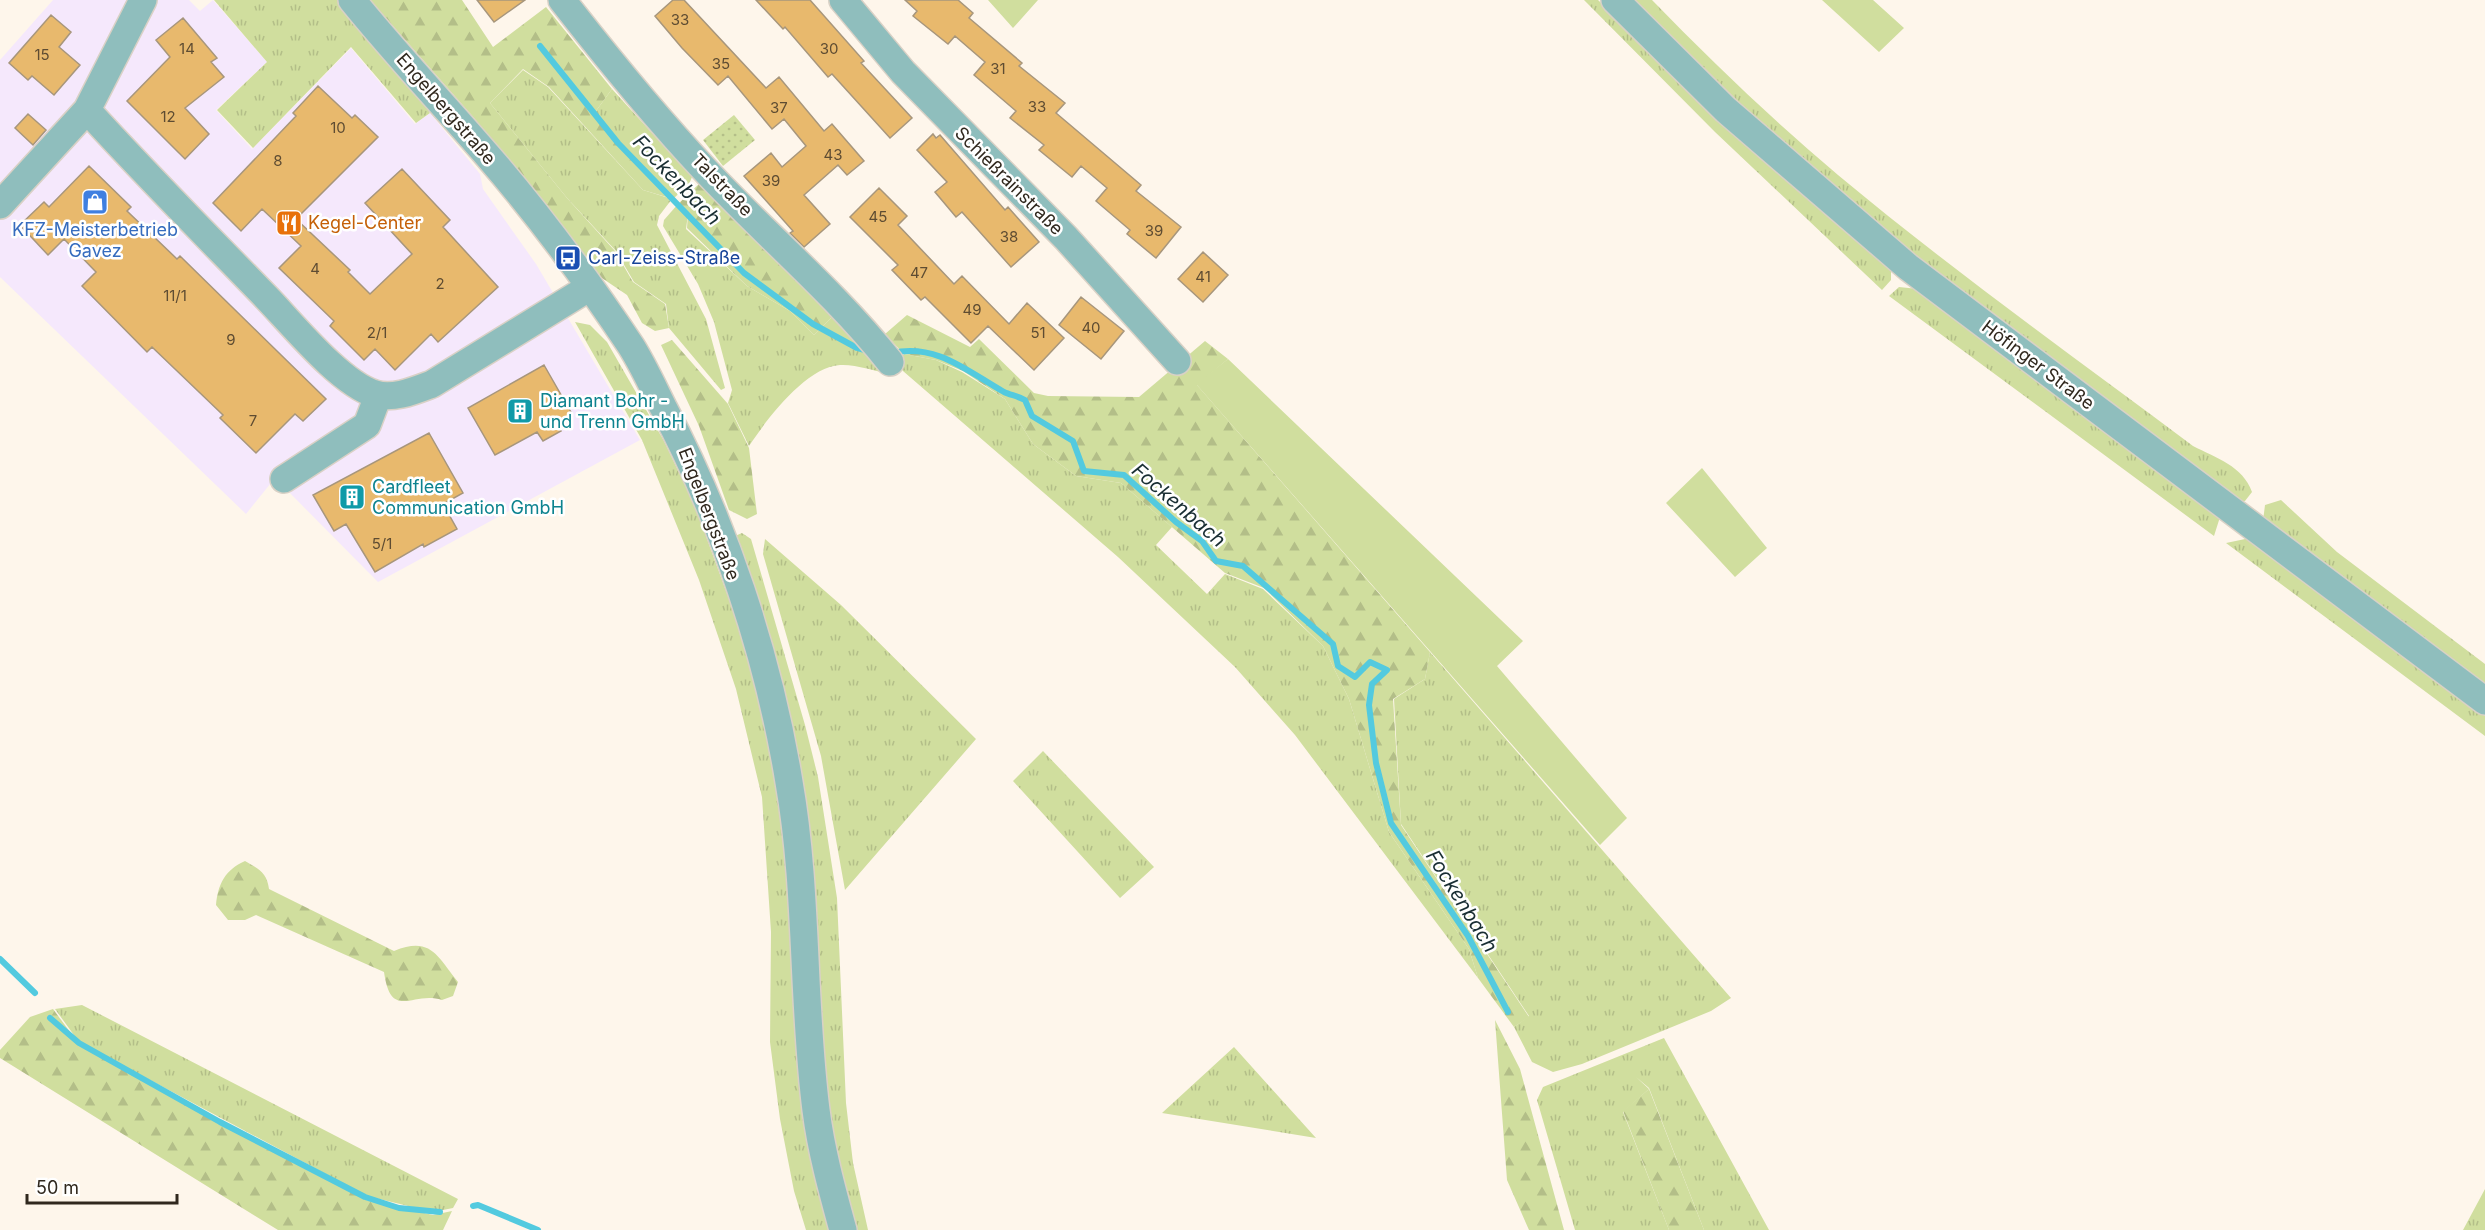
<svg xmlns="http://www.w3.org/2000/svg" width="2485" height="1230" viewBox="0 0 2485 1230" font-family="Inter,sans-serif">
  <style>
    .industrial { fill: #f5e8fc }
    .grass { fill: url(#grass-tufts) }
    .forest { fill: url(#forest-firs) }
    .park { fill: url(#park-dots) }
    .garden { fill: #d0de9e }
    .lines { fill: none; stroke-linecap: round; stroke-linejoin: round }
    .stream { stroke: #53cadf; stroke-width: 6 }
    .building { fill: #e8b96d; stroke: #a7967c; stroke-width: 1.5 }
    .minor-casing { stroke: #d9d1c6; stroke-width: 30 }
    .minor { stroke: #8fbebd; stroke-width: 27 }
    .labels { text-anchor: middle; stroke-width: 5; stroke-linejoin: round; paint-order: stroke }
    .number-label { font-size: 15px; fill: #5e4c32 }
    .street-label { font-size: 18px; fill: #30281e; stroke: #fff }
    .food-label { font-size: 18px; fill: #c56008; stroke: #fff; text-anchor: start }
    .shop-label { font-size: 18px; fill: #366cbe; stroke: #fff }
    .transit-label { font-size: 18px; fill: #164399; stroke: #fff; text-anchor: start }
    .culture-label { font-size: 18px; fill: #0d838f; stroke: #fff; text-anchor: start }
    .water-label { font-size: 20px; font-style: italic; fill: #192e33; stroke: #fff }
  </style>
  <defs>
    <pattern id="grass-tufts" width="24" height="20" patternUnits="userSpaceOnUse" patternTransform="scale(1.5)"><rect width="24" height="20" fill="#d0de9e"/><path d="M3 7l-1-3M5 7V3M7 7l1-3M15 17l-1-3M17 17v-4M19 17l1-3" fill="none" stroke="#b3be88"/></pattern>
    <pattern id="forest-firs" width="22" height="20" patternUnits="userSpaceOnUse" patternTransform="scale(1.5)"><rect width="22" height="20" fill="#d0de9e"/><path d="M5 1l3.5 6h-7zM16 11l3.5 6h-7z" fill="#b3be88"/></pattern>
    <pattern id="park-dots" width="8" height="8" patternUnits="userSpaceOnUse" patternTransform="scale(1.5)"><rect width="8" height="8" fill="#d0de9e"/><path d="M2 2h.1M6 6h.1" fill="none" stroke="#b3be88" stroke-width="1.8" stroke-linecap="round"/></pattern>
  </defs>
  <rect width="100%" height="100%" fill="#fef6eb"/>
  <path class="industrial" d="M53,0H189L200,11L213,0L267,62L216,110L252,149L351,48L415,124L430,113L480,174L483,189L536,264L640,440L378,582L275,478L246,514L0,277V60Z"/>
  <path class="grass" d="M214,0H340L422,100L430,113L416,123L351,47L253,148L217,110L267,62Z
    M1584,0H1598L1726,125L1891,267V280L1882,290L1715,132Z
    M1629,0H1652C1711,61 1773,120 1838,175C1952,270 2074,357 2193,446C2216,458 2243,466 2252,492L2245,501H2235L1838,198Z
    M523,70L548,87L643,190L672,199L659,216L657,225L706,319L725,388L721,390L669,328L666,304L634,282L616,251L567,198L490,103Z
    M612,89L692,177L689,184L673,199L623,150L593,115Z
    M678,204L688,214L686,229L747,286L790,311L814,335L833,316L890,374C875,371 855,364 840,365C806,367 767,419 749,446L728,403L732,390L714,322L698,284L663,226L664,220Z
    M1899,287L1918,289L2220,517L2214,536L1889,296Z
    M575,322L590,325L607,342L664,441L695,506L741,632L772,741L832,1230H806L794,1191L780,1119L770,1042L771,932L762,797L736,689L699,580L642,440Z
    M904,354L936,360L962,372L1005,399L1033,444L1076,476L1121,483L1172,527L1156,545L1207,594L1225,574L1263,589L1323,646L1349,699L1389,832L1469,949L1478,978L1295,735L1235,667L1118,557L903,371L896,363Z
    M2281,500L2337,552L2485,664V689L2263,521L2265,505Z
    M742,533L751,539L805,725L818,777L837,898L846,1103L853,1163L868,1230H854L835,1171L821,1052L735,536Z
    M2250,538L2485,716V736L2226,543Z
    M765,539L841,605L976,739L845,890L821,756L763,554Z
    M1430,652L1731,998L1711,1011L1582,1064L1553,1072L1532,1062L1514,1027L1529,1016L1401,824L1394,699L1425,679Z
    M1043,751L1154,867L1120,898L1013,781Z
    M82,1005L458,1199L453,1208L433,1212L367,1196L79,1042L55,1009Z
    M1664,1038L1769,1230H1704L1649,1088L1636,1077L1649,1089L1623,1112L1669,1230H1575L1537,1100L1543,1087Z
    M1234,1047L1316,1138L1162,1113Z
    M2485,1189V1230H2463Z"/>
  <path class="forest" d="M370,0H462L493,47L546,7L612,89L593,115L622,150L673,199L643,190L549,87L523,69L490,103L567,198L615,251L633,282L665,304L669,328L655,331L642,323L627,295L593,272L474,118Z
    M700,183L833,316L814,335L790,311L747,286L687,228L688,214L678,204Z
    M907,315L970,347L979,339L1034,393L1048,396L1139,397L1205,341L1228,359L1197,385L1430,652L1425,679L1393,699L1401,825L1529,1017L1514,1027L1478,978L1469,949L1389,832L1349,699L1323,646L1264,588L1225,573L1121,483L1076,476L1033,444L1005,399L963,371L936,360L904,354L885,334Z
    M672,340L728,404L749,448L757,514L747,519L729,510L699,426L661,345Z
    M245,861C259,869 267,873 269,889L394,951C431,936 437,956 458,982L453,996L442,1000C413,990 391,1022 384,972L256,915L245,920H228L216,905C218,884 225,870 245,861Z
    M53,1009L79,1044L204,1115L366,1200L433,1215L452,1211L443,1230H278L0,1058V1050L30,1017Z
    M1495,1020L1520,1069L1564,1230H1529L1507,1180Z
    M1649,1089L1704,1230H1669L1623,1111Z"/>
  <path class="park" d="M734,115L755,140L723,166L703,140Z"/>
  <path class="garden" d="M988,0H1038L1013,28Z
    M1822,0H1873L1904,28L1879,52Z
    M1228,359L1523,641L1497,666L1627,818L1600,845L1196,384Z
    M1702,468L1767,548L1735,577L1666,503Z"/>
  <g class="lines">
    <path class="stream" d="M540,46L618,143L744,273L813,324L857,348L867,351
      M892,353C936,343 967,371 1004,392C1010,395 1018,396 1025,400L1032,416L1073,441L1084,471L1124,475L1176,522L1202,541L1216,561L1243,566L1296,612L1333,644L1338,666L1355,677L1370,662L1387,670L1372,684L1369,705L1376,763L1391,823L1468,936L1508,1012
      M0,959L35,993
      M50,1018L79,1043L220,1122L365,1197L399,1208L440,1212
      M473,1206L478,1205L538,1230"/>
  </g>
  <path class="building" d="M477,0H525L494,22Z
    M673,0H684L766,88L779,77L824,131L832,124L864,161L847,175L838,165L804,195L830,224L804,247L790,233L793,231L744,176L771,153L782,167L806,146L784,119L772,129L728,76L718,85L682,48L655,16Z
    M756,0H810L864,61L861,63L912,118L890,138L832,74L828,77L785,27L783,29Z
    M905,0H958L973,13L969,18L1022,63L1019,66L1065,103L1056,113L1141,185L1136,191L1181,227L1156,258L1127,234L1130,230L1096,201L1107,188L1081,166L1072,177L1039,150L1044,145L1010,118L1016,111L974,75L985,62L955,36L948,44L913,16L917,11Z
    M51,15L71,32L59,47L80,65L54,95L32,76L28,80L9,63Z
    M183,18L217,58L211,62L224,77L185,108L209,134L185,159L127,101L170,57L156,40Z
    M318,86L352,118L355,115L378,137L296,219L350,270L348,272L370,294L412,254L365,203L402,169L450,220L443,227L498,287L438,342L431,334L395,370L375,349L364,360L330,326L334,321L279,268L301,246L262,209L241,231L213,203L296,116L293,113Z
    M28,114L46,130L33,145L15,128Z
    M933,134L936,138L940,135L1005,210L1008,207L1039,242L1011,267L962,212L956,217L935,192L947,182L917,150Z
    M89,166L131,207L127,211L177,259L180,256L326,399L303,421L295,414L256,453L220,418L223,415L152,347L147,352L82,286L96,272L64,239L48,255L20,225L44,202L49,207Z
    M879,188L907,216L898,225L954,284L962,276L1009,324L1027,303L1064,338L1034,370L988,326L971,343L925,297L921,300L892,270L898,265L850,217Z
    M1203,252L1228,275L1203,302L1178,279Z
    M1081,297L1124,331L1101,359L1059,325Z
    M544,365L572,414L556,423L561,431L543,441L537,432L495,455L468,408Z
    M429,433L463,493L443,504L457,529L424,547L423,544L375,572L346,524L334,531L313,495Z"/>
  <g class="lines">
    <defs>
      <path id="minor" d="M352,0C395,53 442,103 487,155C539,215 587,280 631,346C643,365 653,387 663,407C724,522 768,654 789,782C808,890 802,1001 816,1110C821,1150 832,1190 843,1230
        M562,0C608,59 655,117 706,171C767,236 835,293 890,362
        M843,0L903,72L1066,238L1177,361
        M1615,0L1726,110L1908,267L2485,701
        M87,110C145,174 207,236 267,298C293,325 340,383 375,394C393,400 416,390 432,384L590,287
        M0,205L87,110L143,0
        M284,479L367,425L378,396"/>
    </defs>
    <use href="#minor" class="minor-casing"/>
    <use href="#minor" class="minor"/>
  </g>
  <defs>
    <symbol id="shop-square" viewBox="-11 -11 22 22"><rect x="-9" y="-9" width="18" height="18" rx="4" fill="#3f7fe0" stroke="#fff"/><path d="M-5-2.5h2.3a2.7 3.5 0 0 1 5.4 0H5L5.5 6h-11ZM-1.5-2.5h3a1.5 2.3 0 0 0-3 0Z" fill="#fff"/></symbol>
    <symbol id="restaurant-square" viewBox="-11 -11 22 22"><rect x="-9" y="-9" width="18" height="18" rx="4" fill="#e8710a" stroke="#fff"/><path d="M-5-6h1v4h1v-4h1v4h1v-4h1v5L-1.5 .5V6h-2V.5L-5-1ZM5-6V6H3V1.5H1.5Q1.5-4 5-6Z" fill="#fff"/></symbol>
    <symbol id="bus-square" viewBox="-11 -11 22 22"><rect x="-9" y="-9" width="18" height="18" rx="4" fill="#1a4fb4" stroke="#fff"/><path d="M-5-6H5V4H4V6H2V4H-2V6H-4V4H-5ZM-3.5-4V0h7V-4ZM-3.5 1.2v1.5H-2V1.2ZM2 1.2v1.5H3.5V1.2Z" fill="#fff"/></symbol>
    <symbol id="building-square" viewBox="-11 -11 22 22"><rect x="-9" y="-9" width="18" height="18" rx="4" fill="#0f9aa8" stroke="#fff"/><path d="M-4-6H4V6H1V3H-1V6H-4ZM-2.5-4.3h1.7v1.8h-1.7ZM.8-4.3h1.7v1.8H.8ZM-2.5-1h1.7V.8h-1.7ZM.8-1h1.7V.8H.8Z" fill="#fff"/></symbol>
  </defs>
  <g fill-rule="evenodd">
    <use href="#shop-square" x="80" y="187" width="30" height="30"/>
    <use href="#restaurant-square" x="274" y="208" width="30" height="30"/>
    <use href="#bus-square" x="553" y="243" width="30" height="30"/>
    <use href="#building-square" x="505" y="396" width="30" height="30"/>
    <use href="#building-square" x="337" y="482" width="30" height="30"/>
  </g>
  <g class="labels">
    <g class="number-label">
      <text x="680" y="25">33</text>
      <text x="187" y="54">14</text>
      <text x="829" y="54">30</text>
      <text x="42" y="60">15</text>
      <text x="721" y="69">35</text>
      <text x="998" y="74">31</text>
      <text x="1037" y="112">33</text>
      <text x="779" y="113">37</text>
      <text x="168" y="122">12</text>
      <text x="338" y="133">10</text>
      <text x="833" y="160">43</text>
      <text x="278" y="166">8</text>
      <text x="771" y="186">39</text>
      <text x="878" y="222">45</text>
      <text x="1154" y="236">39</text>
      <text x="1009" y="242">38</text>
      <text x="315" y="274">4</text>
      <text x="919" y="278">47</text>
      <text x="1203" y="282">41</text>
      <text x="440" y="289">2</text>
      <text x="175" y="301">11/1</text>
      <text x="972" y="315">49</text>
      <text x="1091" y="333">40</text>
      <text x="377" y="338">2/1</text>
      <text x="1038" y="338">51</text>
      <text x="231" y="345">9</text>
      <text x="253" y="426">7</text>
      <text x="382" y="549">5/1</text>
    </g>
    <g class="street-label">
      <text transform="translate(446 109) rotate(49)" y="6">Engelbergstraße</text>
      <text transform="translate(1009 181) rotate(45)" y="6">Schießrainstraße</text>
      <text transform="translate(722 185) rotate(46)" y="6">Talstraße</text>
      <text transform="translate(2038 365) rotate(37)" y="6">Höfinger Straße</text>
      <text transform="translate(709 514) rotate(69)" y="6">Engelbergstraße</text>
    </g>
    <g class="food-label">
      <text x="308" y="229">Kegel-Center</text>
    </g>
    <g class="shop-label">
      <text x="95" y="236">KFZ-Meisterbetrieb<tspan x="95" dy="21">Gavez</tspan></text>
    </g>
    <g class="transit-label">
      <text x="588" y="264">Carl-Zeiss-Straße</text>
    </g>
    <g class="culture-label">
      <text x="540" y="407">Diamant Bohr -<tspan x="540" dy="21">und Trenn GmbH</tspan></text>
      <text x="372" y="493">Cardfleet<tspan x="372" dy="21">Communication GmbH</tspan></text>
    </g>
    <g class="water-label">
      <text transform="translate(677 180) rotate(46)" y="7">Fockenbach</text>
      <text transform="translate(1179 505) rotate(41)" y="7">Fockenbach</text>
      <text transform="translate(1462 901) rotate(58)" y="7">Fockenbach</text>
    </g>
  </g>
  <path d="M27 1194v9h150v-9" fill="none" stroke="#30281e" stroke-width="3"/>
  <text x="36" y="1194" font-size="18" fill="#30281e" stroke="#ffffff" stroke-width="4.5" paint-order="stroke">50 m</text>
</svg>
